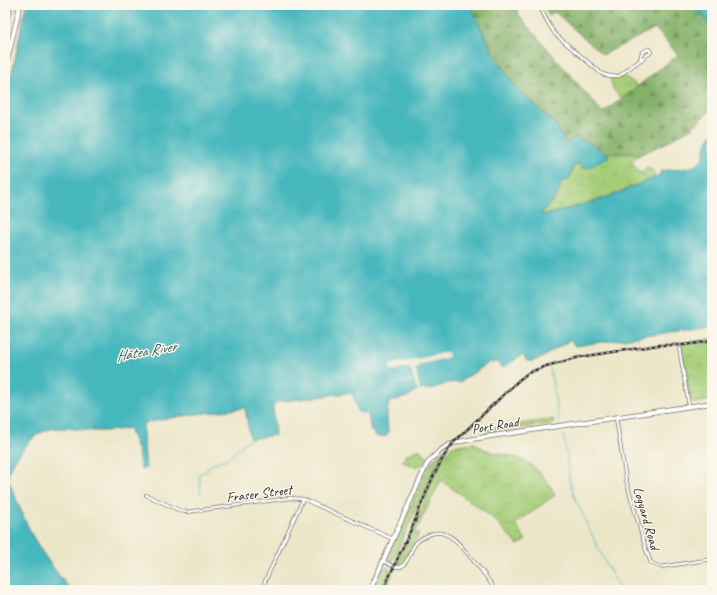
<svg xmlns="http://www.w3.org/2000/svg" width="717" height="595" viewBox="0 0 717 595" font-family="Caveat,sans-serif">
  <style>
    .grass { fill: url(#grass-tufts); stroke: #687c52 }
    .forest { fill: url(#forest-firs); stroke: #586e4a }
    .water { fill: #47b7be; stroke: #397174 }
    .pier { fill: #ece6c9 }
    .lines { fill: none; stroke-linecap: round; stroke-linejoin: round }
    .stream { stroke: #47b7be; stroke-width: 1 }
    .street-casing { stroke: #6f6c62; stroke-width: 4 }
    .secondary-casing { stroke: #6f6c62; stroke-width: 5.5 }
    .street { stroke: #fff; stroke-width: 2.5 }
    .secondary { stroke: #fff; stroke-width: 4 }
    .rail-casing { stroke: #2b2b2b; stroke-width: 2.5 }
    .rail { stroke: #fbf7ec; stroke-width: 1; stroke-dasharray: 3; stroke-linecap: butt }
    .labels { text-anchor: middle; stroke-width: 3; stroke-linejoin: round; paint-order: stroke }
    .street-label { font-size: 14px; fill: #2b2b2b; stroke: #fbf7ec }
    .water-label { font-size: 15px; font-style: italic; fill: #355c5e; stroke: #fbf7ec }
  </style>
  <defs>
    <pattern id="grass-tufts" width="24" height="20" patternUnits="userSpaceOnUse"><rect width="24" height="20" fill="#a6ce79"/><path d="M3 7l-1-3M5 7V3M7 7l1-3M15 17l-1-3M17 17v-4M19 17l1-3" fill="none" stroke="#8fb169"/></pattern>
    <pattern id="forest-firs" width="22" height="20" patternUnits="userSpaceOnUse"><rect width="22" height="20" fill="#84b169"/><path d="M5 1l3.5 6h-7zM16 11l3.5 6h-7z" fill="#6c9057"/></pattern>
  </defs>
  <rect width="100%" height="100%" fill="#fbf7ec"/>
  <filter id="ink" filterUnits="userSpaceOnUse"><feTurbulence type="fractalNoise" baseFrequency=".025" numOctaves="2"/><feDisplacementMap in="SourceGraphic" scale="8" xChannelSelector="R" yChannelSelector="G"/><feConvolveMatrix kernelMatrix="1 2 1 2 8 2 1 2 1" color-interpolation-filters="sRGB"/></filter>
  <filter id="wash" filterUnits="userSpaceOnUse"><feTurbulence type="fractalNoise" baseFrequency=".012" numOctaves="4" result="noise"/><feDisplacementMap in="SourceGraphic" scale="16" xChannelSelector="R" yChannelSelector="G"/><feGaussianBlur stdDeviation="0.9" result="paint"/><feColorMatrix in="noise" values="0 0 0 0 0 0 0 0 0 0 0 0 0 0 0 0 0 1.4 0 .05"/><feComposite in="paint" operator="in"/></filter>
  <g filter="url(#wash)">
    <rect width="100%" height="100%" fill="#ece6c9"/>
    <path class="grass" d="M624,76L638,86L622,99L614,90L610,79Z
      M606,153L641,154L635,158L632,162L639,173L643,172L647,168L652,170L655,174L654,178L608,197L549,214L539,213C550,205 560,196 561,182L569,180L574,166L580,163L609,157Z
      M712,339V400L694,403L690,399L681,344Z
      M553,419L554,423L486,433L485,429Z
      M474,443C488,454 502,453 518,458C534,464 548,480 555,495L515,524L526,540L518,545L496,521L485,512L441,480L414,534L419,533L405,559L400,565L397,564C405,546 414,528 421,510C429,489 436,463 452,446Z
      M445,449L435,467L392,562L390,561L389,557L391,550L428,468L432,461Z
      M418,450H420L427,457L423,464L415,467L402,461L406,455Z
      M388,567L392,574L386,590H373L383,569Z"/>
    <path class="forest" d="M470,5H515L520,17L603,113L678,55L655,28L603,55L555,12L549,16L544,5H695L712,27V108L693,127L664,144L641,154L606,153L577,137L566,144L555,124L517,89L493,53Z"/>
    <path class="water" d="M5,5H14L9,29H6L5,32Z
      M26,5H470L493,53L517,89L555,124L566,144L577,137L602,150L609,157L588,168H581L579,163L574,166L569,180L561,182C560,197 549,204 540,213L549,214L608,197L658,176L661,171C674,168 700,172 704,155C705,147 706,140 712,134V326L575,346L570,340L540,359L528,362L522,355L502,368L497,361L493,363L490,362L460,382L448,383L432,389L416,390L410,396L389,402L387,413L388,433L386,436L377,437L371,431L368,414L358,412L353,394L346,393L277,402L273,406L275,435L250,439L245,408L182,416L145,423L143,426V432H142L143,433L146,468L141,469L138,452L129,428C121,429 112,431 104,431C67,432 47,415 20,453C14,462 9,468 8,478C15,495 21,513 29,529C40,551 55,571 71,590H5V95L13,68Z
      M695,5H712V27Z"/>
    <path class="pier" d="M448,352L449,357L418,365V367L415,368L420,390H417L414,380L399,383L414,379L411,369H409L408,367L391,371L390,365Z"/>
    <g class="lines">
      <path class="stream" d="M689,5L712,31
        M550,368L559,423
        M564,436L570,482L575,498L598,548L620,590
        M201,494L199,474L207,471C209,462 220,462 228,458C237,453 241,444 250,439"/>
    </g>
  </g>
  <g filter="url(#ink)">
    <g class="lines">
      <defs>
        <path id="street" d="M539,5L547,21L555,34L602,74L610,76H619L650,53L651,52L649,49L642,52L640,60
          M679,347L689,406
          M616,418L626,480L646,550L651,563L661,567L712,559
          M146,495L181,511L187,512L290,498L303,499L310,502L393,539
          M383,561L395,567H401C410,561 410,549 417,542C421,538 427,536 431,534C449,528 461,546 471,558C480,568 488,578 495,590
          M261,590L303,499"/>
        <path id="secondary" d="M5,70L20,5
          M370,590L427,464C444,443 454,442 479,438L712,403"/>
      </defs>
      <use href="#street" class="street-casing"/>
      <use href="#secondary" class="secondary-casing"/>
      <use href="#street" class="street"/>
      <use href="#secondary" class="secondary"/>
      <defs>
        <path id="rail" d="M383,590C393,568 404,545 414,523C425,495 435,467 453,443L519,380L528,373L546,366L580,357L659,345H683L712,341"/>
      </defs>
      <use href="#rail" class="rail-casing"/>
      <use href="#rail" class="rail"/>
    </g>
  </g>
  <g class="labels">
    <g class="street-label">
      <text transform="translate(495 425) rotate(-9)" y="5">Port Road</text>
      <text transform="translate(259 493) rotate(-7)" y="5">Fraser Street</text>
      <text transform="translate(647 518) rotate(74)" y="5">Logyard Road</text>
    </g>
    <g class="water-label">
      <text transform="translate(146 351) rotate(-10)" y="5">Hātea River</text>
    </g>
  </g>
  <rect width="717" height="595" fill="none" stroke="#fbf7ec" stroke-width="20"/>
</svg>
